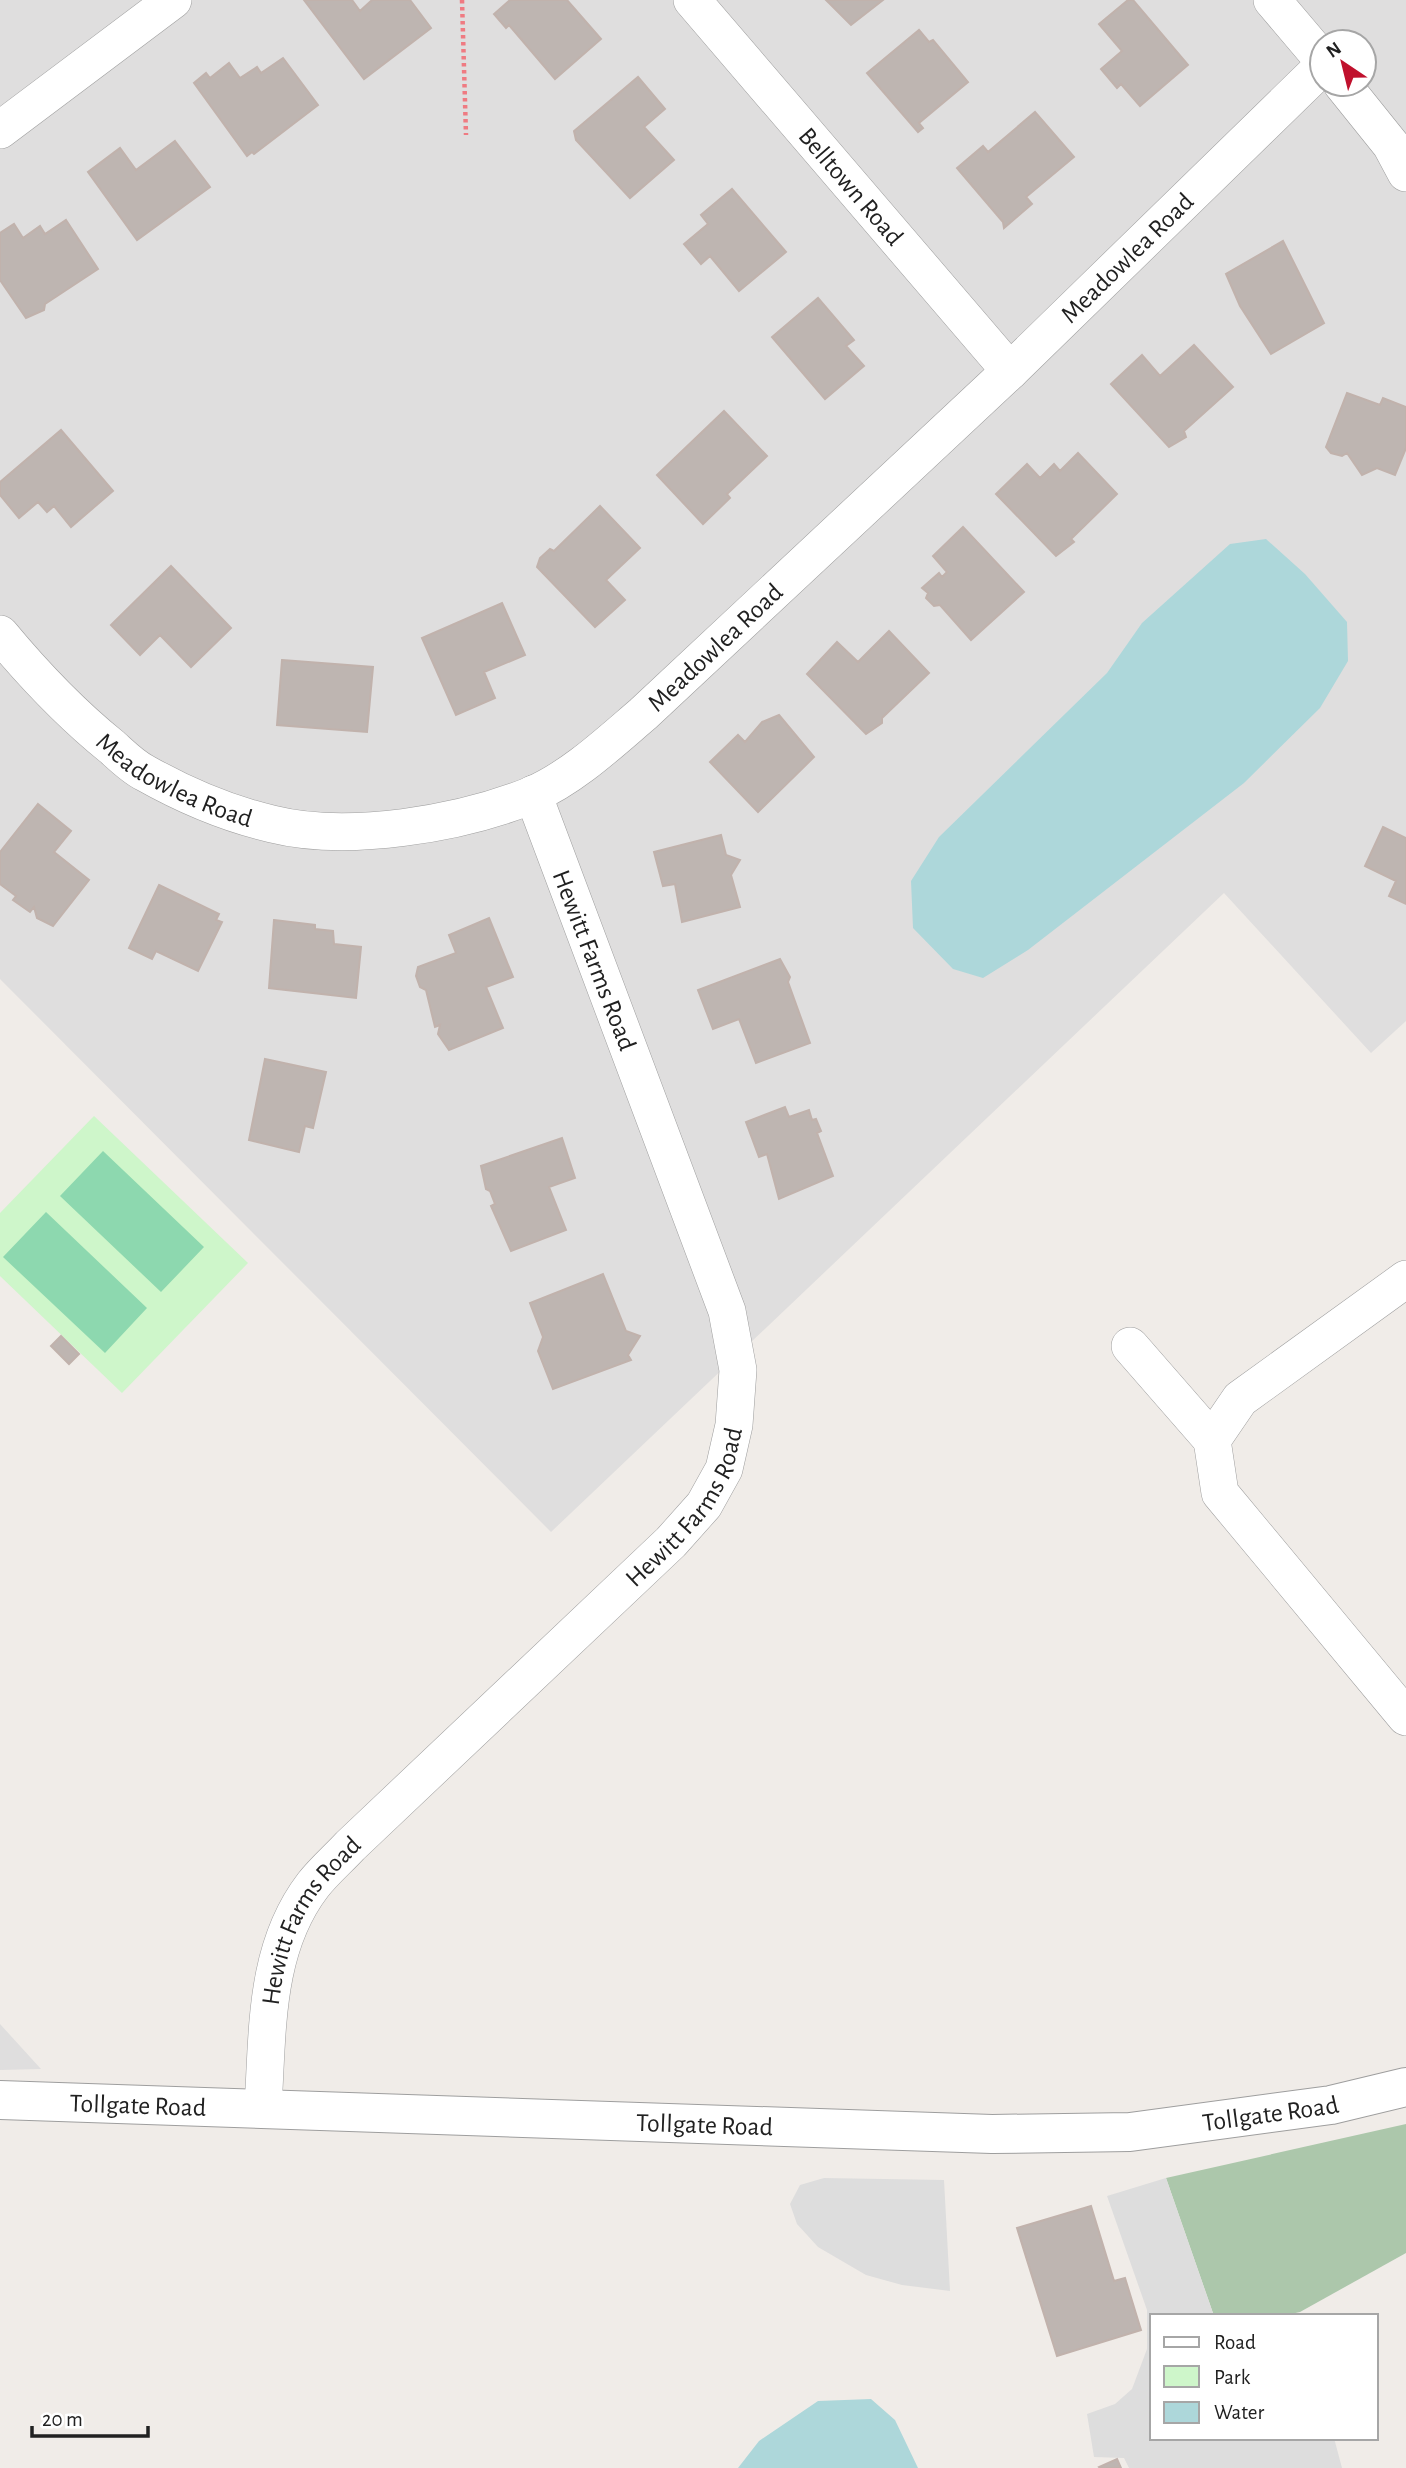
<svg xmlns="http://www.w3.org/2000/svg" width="1406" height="2468" viewBox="0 0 1406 2468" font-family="'Alegreya Sans',sans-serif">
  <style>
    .residential { fill: #dfdede; fill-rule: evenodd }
    .cemetery { fill: #acc7ab }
    .park { fill: #cef6ca }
    .pitch { fill: #8dd8af }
    .parking { fill: #ddd }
    .water { fill: #add7da }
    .building { fill: #beb5b1; stroke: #c1b2ac; stroke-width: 2 }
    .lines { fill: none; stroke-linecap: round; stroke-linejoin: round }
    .minor-casing { stroke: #9e9e9e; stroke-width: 38 }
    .tertiary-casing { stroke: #9e9e9e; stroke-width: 40 }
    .path { stroke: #ef7b82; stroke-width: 4.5; stroke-dasharray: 3.5 3.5; stroke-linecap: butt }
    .minor { stroke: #fff; stroke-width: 37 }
    .tertiary { stroke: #fff; stroke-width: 38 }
    .labels { text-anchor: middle; stroke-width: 6; stroke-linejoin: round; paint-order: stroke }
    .street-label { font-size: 26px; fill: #212121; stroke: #fff }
  </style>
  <rect width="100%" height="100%" fill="#f0ece8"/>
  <path class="residential" d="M0,0H1406V1021L1371,1053L1224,893L551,1532L0,979ZM1322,42H1364V84H1322Z
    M0,2024L41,2069L0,2070Z"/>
  <path class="cemetery" d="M1406,2124V2253L1300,2312L1282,2316H1214L1166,2178Z"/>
  <path class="park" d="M94,1116L248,1263L122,1393L0,1276V1213Z"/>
  <path class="pitch" d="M103,1151L204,1247L161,1292L60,1196Z
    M46,1212L147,1308L105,1353L3,1257Z"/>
  <path class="parking" d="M824,2178L944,2180L950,2291L902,2285L866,2275L818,2247L797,2224L790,2204L800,2185Z
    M1166,2178L1214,2316H1152V2438H1334L1342,2468H1129L1124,2458L1094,2457L1087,2414L1115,2404L1132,2389L1147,2349V2310L1107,2196Z"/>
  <path class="water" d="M1266,539L1305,574L1347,622L1348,661L1320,708L1244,783L1028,950L983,978L953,969L913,928L911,881L939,837L1107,673L1142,623L1230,544Z
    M871,2399L895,2420L918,2468H738L759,2441L818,2401Z"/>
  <path class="building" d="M304,0H352L360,11L372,0H410L431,28L364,79Z
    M510,0H567L601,39L555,79L509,25L506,28L494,14Z
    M826,0H883L851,25Z
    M1128,0H1133L1188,65L1140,106L1121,84L1117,88L1101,69L1122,51L1099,24Z
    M919,30L929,42L933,40L968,82L919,123L923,128L918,132L867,73Z
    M283,58L318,105L254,154L252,152L247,156L194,83L206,73L210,78L229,63L240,78L257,67L261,73Z
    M638,77L665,109L644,127L674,160L630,198L576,140L574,131Z
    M1035,112L1074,157L1026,197L1032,204L1004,228L1003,222L957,168L983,146L988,152Z
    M175,141L210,187L137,240L88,172L120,148L136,170Z
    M732,189L786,252L739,291L710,256L701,264L684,244L708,224L701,215Z
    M66,220L98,269L45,304L44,310L26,318L0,280V233L14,224L23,238L40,226L45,234Z
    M1283,241L1324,323L1271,354L1240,306L1226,274Z
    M818,298L854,340L846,346L864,366L825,399L772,337Z
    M1194,345L1233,387L1184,431L1186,437L1169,447L1111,384L1142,355L1160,376Z
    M1347,393L1380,405L1383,398L1406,407V448L1395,475L1377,468L1362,475L1347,453L1342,456L1331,453L1326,447Z
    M724,411L767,456L727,494L730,498L703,524L657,475Z
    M61,430L113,491L71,527L54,506L47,512L38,502L19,518L0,495V482Z
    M1078,453L1117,494L1071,539L1074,542L1056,556L996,494L1027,464L1040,478L1054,464L1060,471Z
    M600,506L640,548L606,580L625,600L595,627L537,567L540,558L550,549L554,551Z
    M963,527L1024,592L971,640L940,605L934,606L926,598L928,593L922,588L939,573L942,577L947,572L933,556Z
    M171,566L231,628L191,667L160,635L140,655L111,625Z
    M502,603L525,655L484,672L495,698L456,715L422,638Z
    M889,631L929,673L882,718V723L866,734L807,674L837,642L858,662Z
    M282,660L373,667L367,732L277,725Z
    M779,715L814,757L758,812L710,762L738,735L745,742L762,722Z
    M38,804L71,831L54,852L89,880L53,926L37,918L34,907L30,912L13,900L16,896L0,884V852Z
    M1383,827L1406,838V904L1389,896L1396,881L1365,866Z
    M721,835L726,855L740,860L731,875L740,907L682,922L675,884L663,886L654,852Z
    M159,885L219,914L216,920L222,922L198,971L156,951L152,959L129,948Z
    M489,918L513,977L486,987L503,1028L449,1050L438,1034L440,1025L435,1027L426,990L420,987L416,976L418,967L456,953L449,935Z
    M274,920L315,925V929L333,931L334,944L361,947L356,998L269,988Z
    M780,959L790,977L788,982L810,1043L756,1063L739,1019L713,1029L698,990Z
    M265,1059L326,1072L313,1128L305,1126L299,1152L249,1140Z
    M785,1107L789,1117L809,1110L812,1120L816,1119L821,1131L817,1133L833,1176L779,1199L767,1154L759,1157L746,1122Z
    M562,1138L575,1178L549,1187L566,1230L511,1251L491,1206L495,1204L490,1191L486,1189L481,1166Z
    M603,1274L626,1331L640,1336L628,1355L631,1360L553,1389L538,1351L543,1337L530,1303Z
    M61,1336L79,1354L69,1364L51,1346Z
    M1091,2206L1114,2281L1125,2278L1141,2330L1057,2356L1017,2228Z
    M1117,2459L1121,2468H1100L1099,2467Z"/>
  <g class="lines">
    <defs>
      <g id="minor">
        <path id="s1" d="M692,0L1010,371"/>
        <path d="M1272,0L1322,59"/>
        <path d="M1342,84L1391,145L1406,173"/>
        <path d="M0,130L173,0"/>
        <path id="s2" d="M0,634C34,675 70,713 112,747C122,756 133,767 145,773C184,795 229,814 272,824C348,843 460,824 532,795C573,777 609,743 643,714L1010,371L1322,67"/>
        <path d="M1406,1279L1240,1399L1212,1440L1220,1493L1406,1717"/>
        <path d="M1130,1346L1212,1440"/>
        <path id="s3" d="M263,2107C268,2030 264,1949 313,1885C324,1871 338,1859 350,1846L671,1542L704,1505L724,1469L734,1425L738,1370L727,1311L533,794"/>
      </g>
      <g id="tertiary">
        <path id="s4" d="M0,2100L992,2134L1130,2132L1331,2105L1406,2087"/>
      </g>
    </defs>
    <use href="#minor" class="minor-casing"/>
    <use href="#tertiary" class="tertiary-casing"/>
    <path class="path" d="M462,0L466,135"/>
    <use href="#minor" class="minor"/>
    <use href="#tertiary" class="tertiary"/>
  </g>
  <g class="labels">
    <g class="street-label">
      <text dy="9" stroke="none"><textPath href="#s1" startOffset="245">Belltown Road</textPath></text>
      <text dy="9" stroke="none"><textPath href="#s2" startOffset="1407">Meadowlea Road</textPath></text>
      <text dy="9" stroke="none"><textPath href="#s2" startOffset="840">Meadowlea Road</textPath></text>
      <text dy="9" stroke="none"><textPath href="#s2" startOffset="231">Meadowlea Road</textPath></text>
      <text transform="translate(595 960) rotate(69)" y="9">Hewitt Farms Road</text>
      <text dy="9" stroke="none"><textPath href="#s3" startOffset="765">Hewitt Farms Road</textPath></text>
      <text dy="9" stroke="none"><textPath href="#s3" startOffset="198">Hewitt Farms Road</textPath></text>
      <text dy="9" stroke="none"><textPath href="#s4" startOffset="138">Tollgate Road</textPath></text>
      <text dy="9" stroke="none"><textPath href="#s4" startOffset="1272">Tollgate Road</textPath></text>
      <text dy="9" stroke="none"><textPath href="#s4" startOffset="705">Tollgate Road</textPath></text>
    </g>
  </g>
  <rect x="1150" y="2314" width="228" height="126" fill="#ffffff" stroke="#a6a6a6" stroke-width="2"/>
  <rect x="1164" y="2337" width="35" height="10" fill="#ffffff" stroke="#a6a6a6" stroke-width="2"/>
  <text x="1214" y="2349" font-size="21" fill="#212121">Road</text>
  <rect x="1164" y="2366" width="35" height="21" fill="#cef6ca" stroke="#a6a6a6" stroke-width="2"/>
  <text x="1214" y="2384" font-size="21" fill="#212121">Park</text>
  <rect x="1164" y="2402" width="35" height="21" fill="#add7da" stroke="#a6a6a6" stroke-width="2"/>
  <text x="1214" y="2419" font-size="21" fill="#212121">Water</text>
  <g transform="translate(1343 63) rotate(325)"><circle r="33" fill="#ffffff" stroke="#a6a6a6" stroke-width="2"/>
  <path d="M0-5L12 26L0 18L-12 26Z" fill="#c0112d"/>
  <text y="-10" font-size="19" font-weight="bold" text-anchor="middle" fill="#212121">N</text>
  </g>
  <path d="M32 2426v10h116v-10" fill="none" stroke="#212121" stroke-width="3.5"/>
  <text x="42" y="2426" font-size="21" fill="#212121" stroke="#ffffff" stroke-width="5" paint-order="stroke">20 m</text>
</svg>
